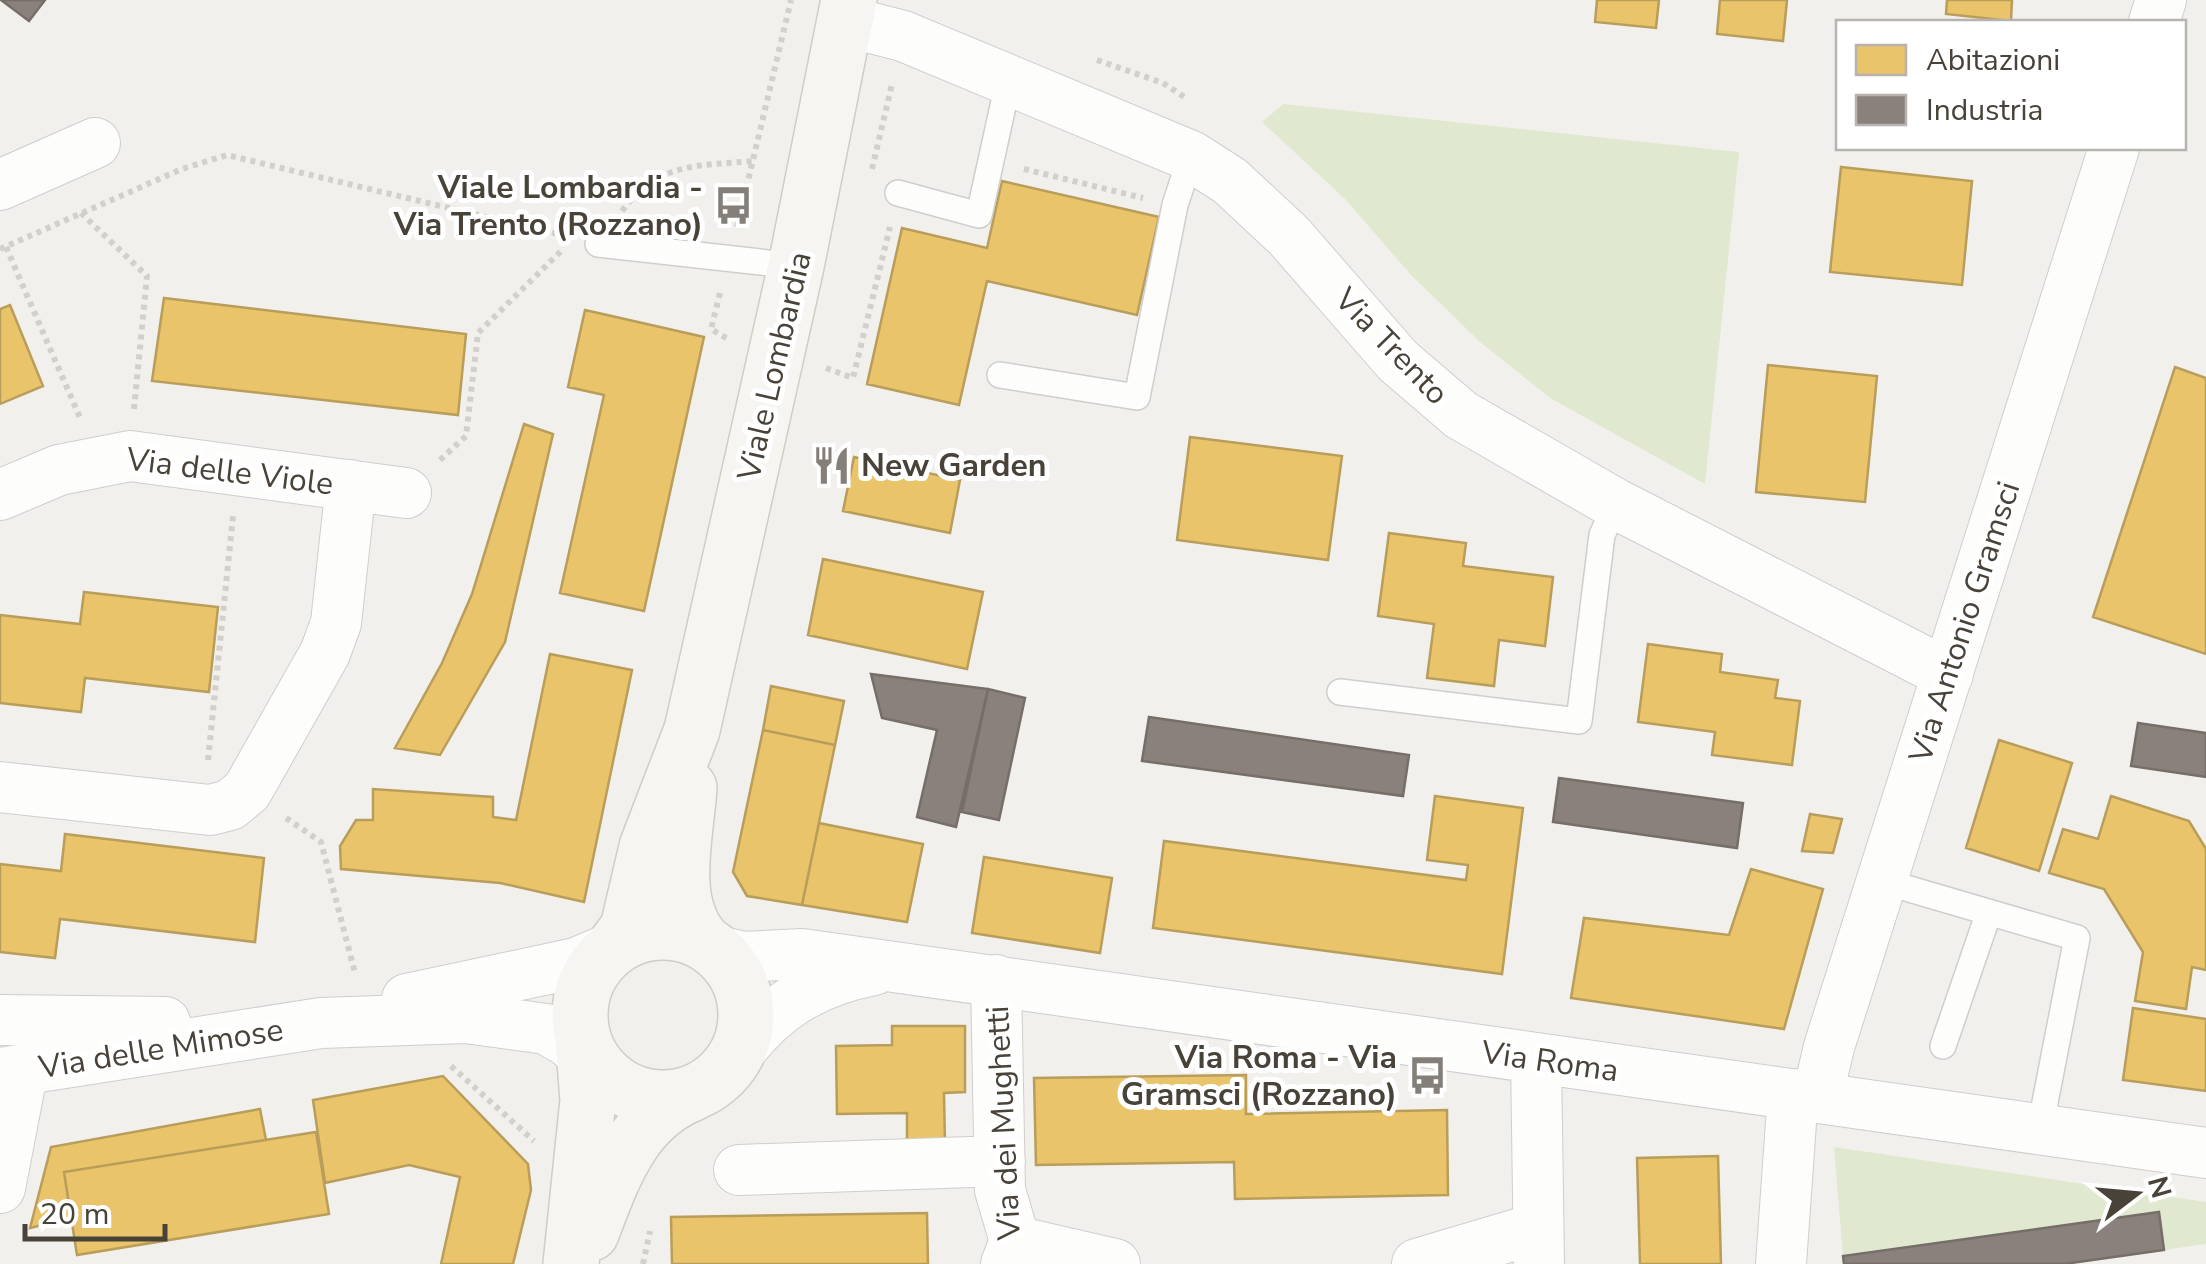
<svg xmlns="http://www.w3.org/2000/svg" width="2206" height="1264" viewBox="0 0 2206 1264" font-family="'Nunito Sans',sans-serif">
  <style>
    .green { fill: #e0e9d0 }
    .homes { fill: #e9c46a; stroke: #b99d5b; stroke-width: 2.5 }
    .industry { fill: #8a817c; stroke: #766e68; stroke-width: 2.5 }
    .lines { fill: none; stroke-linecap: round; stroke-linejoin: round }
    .lane-casing { stroke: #d0cecb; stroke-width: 28 }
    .street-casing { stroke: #d0cecb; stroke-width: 52 }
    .secondary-casing { stroke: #d0cdc5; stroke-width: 58 }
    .path { stroke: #d2d0cb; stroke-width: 6; stroke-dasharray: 5 5; stroke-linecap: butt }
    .lane { stroke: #fdfdfc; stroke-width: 25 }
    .street { stroke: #fdfdfc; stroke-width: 50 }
    .secondary { stroke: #f6f5f1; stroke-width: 55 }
    .labels { text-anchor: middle; stroke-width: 10; stroke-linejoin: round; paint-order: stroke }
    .poi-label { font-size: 32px; font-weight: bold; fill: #484239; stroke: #fff; text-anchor: end }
    .street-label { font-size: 32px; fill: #484239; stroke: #fff }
  </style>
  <rect width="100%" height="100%" fill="#f2f0ed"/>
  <path class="green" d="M1283,104L1739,152L1705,484L1550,398L1480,342L1411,275L1345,199L1262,122Z
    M1834,1147L2206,1202V1244L2164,1250L2158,1212L1843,1256Z"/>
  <path class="homes" d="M1597,0H1659L1656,28L1595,22Z
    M1720,0H1787L1783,41L1717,34Z
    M1947,0H2012L2011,21L1946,14Z
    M1841,167L1972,181L1962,285L1830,272Z
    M1002,181L1159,217L1137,315L987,281L959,405L867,384L902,228L987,248Z
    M164,298L466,334L458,415L152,381Z
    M10,305L43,386L0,404V309Z
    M585,310L704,337L644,611L560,593L604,395L568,387Z
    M1768,365L1877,376L1865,502L1756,492Z
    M2175,367L2206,378V654L2093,617Z
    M524,424L553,434L505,642L440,755L395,748L442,663L472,594Z
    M1190,437L1342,456L1328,560L1177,540Z
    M854,457L960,480L950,533L843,511Z
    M1389,533L1466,543L1463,566L1553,577L1545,646L1499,640L1494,686L1427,678L1434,624L1378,616Z
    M823,559L983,592L967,669L808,635Z
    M84,592L218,607L209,692L85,678L81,712L0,703V615L80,624Z
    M1648,644L1722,654L1720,672L1778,680L1775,698L1800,701L1792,765L1712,755L1715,732L1638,722Z
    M550,654L632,670L584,902L500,883L341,869L340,846L356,820H373V789L493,797V817L516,820Z
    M771,686L844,701L835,745L763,730Z
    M763,730L835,745L802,905L747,896L733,872Z
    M1999,740L2072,763L2039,871L1966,848Z
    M1435,796L1523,808L1502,974L1153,928L1164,841L1466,880L1468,865L1427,860Z
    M2111,796L2189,821L2206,849V970L2192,967L2186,1009L2135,1001L2143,952L2104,889L2049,873L2063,829L2098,839Z
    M1810,814L1842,819L1833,853L1802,851Z
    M819,823L923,844L907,922L802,905Z
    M65,834L264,858L255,942L60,919L55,958L0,952V864L61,871Z
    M984,857L1112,878L1100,953L972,933Z
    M1751,869L1823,889L1784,1029L1571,998L1584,918L1729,935Z
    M2133,1008L2206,1019V1091L2123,1080Z
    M892,1026H965V1092L944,1093L945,1144L907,1145V1113L837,1114L836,1046L892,1045Z
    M1246,1075V1114L1447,1110L1448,1195L1235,1199L1234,1162L1036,1165L1034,1078Z
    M443,1076L528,1164L531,1190L513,1264H441L460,1177L409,1165L325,1183L313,1100Z
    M260,1109L266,1140L64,1172L71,1218L30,1228L51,1147Z
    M316,1132L329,1214L77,1255L64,1172Z
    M1718,1156L1721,1264H1640L1637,1158Z
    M927,1213L928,1264H672L671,1217Z"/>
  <path class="industry" d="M1,0H45L29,21Z
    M871,674L988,689L956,827L917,817L937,730L882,718Z
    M988,689L1025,698L999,820L962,812Z
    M1149,717L1409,755L1403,796L1142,761Z
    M2138,723L2206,733V777L2131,766Z
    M1559,778L1743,803L1737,848L1553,822Z
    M2159,1212L2164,1250L2064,1264H1844L1843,1256Z"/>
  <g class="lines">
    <defs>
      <path id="lane" d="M898,193L979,215L1009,79
        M598,244L796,266
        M1000,375L1137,397L1175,205L1191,156
        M1340,692L1579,721L1602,535L1616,504
        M1882,881L2077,938L2040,1128
        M1943,1046L1989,912"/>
      <path id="street" d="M845,21L903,36L1191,156L1230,181L1289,236L1398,361L1461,415L1616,504L1948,674
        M2154,22L2161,0
        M0,185L95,143
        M0,495L59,470L130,456L406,493
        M0,787L210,810L230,805L247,791L325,653L336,623L351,485
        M716,951L744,957L802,954L2206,1153
        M996,980L1000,1190L1015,1241L1006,1264
        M407,999L576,963L614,947
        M0,1020L165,1022
        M734,1059C771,1008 812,982 874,970
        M1536,1059L1539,1264
        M0,1073L321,1023L466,1018L546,1029L567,1041L606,1075
        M1817,1098L1829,1047L2114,148
        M739,1170L1000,1161
        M0,1188L23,1069
        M1015,1241L1115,1264
        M1417,1264L1538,1228
        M1781,1264L1793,1094"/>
      <path id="secondary" d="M689,788C686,836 667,904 705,943
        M580 1015a83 83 0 1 1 166 0a83 83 0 1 1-166 0Z
        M614,947L628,928L647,847L692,730L796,266L849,0
        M591,1233C613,1176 632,1117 693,1093
        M571,1264L588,1100L583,1037"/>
    </defs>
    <use href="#lane" class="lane-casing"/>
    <use href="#street" class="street-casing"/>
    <use href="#secondary" class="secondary-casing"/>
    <path class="path" d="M1097,60L1163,83L1186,98
      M872,169L892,84
      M1024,169L1143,198
      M622,211C658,162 697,166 753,161
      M81,213L147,276L134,409
      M737,227L791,0
      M6,247L81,420
      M0,249L182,169L227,155L566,236
      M720,293L711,329L728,339
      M826,368L853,378L890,227
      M440,460L466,436L478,333L562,250
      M208,760L233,516
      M286,818L321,842L355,973
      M451,1066L534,1141
      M643,1264L650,1231"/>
    <use href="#lane" class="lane"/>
    <use href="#street" class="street"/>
    <use href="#secondary" class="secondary"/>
  </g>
  <defs>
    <symbol id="bus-bare" viewBox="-9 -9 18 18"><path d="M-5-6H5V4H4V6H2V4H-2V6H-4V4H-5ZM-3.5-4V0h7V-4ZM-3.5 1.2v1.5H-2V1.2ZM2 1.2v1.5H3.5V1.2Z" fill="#847f78" stroke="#fff" stroke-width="2.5" paint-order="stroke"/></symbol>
    <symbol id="restaurant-bare" viewBox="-9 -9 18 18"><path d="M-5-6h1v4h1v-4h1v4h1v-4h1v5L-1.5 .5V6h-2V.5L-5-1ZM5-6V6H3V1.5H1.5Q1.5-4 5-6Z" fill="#847f78" stroke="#fff" stroke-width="2.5" paint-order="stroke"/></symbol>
  </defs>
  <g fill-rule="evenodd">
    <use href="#bus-bare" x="706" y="178" width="55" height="55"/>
    <use href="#restaurant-bare" x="804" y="438" width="55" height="55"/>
    <use href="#bus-bare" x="1400" y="1048" width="55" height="55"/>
  </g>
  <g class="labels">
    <g class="poi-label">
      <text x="703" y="198">Viale Lombardia -<tspan x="703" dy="37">Via Trento (Rozzano)</tspan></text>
      <text x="861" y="476" text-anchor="start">New Garden</text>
      <text x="1397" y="1068">Via Roma - Via<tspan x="1397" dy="37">Gramsci (Rozzano)</tspan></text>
    </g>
    <g class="street-label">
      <text transform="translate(1392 346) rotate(46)" y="11">Via Trento</text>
      <text transform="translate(774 366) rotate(-77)" y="11">Viale Lombardia</text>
      <text transform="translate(230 471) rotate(7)" y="11">Via delle Viole</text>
      <text transform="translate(1964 622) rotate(-72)" y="11">Via Antonio Gramsci</text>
      <text transform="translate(161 1048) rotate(-9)" y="11">Via delle Mimose</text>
      <text transform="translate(1550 1061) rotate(8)" y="11">Via Roma</text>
      <text transform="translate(1003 1123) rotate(-93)" y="11">Via dei Mughetti</text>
    </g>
  </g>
  <rect x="1836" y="20" width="350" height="130" fill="#ffffff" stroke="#b6b3b0" stroke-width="2.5"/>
  <rect x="1856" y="45" width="50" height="30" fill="#e9c46a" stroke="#b6b3b0" stroke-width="2.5"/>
  <text x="1926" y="70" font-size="30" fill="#484239">Abitazioni</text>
  <rect x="1856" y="95" width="50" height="30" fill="#8a817c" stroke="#b6b3b0" stroke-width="2.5"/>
  <text x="1926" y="120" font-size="30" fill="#484239">Industria</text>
  <g transform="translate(2136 1194) rotate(74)" stroke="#ffffff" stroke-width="8" paint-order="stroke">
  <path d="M0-8L18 38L0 25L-18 38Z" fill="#484239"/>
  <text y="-15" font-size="28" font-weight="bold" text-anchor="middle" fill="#484239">N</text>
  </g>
  <path d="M25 1224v15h140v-15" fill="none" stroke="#484239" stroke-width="5"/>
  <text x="40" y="1224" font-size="30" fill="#484239" stroke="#ffffff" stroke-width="8" paint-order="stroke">20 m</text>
</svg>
